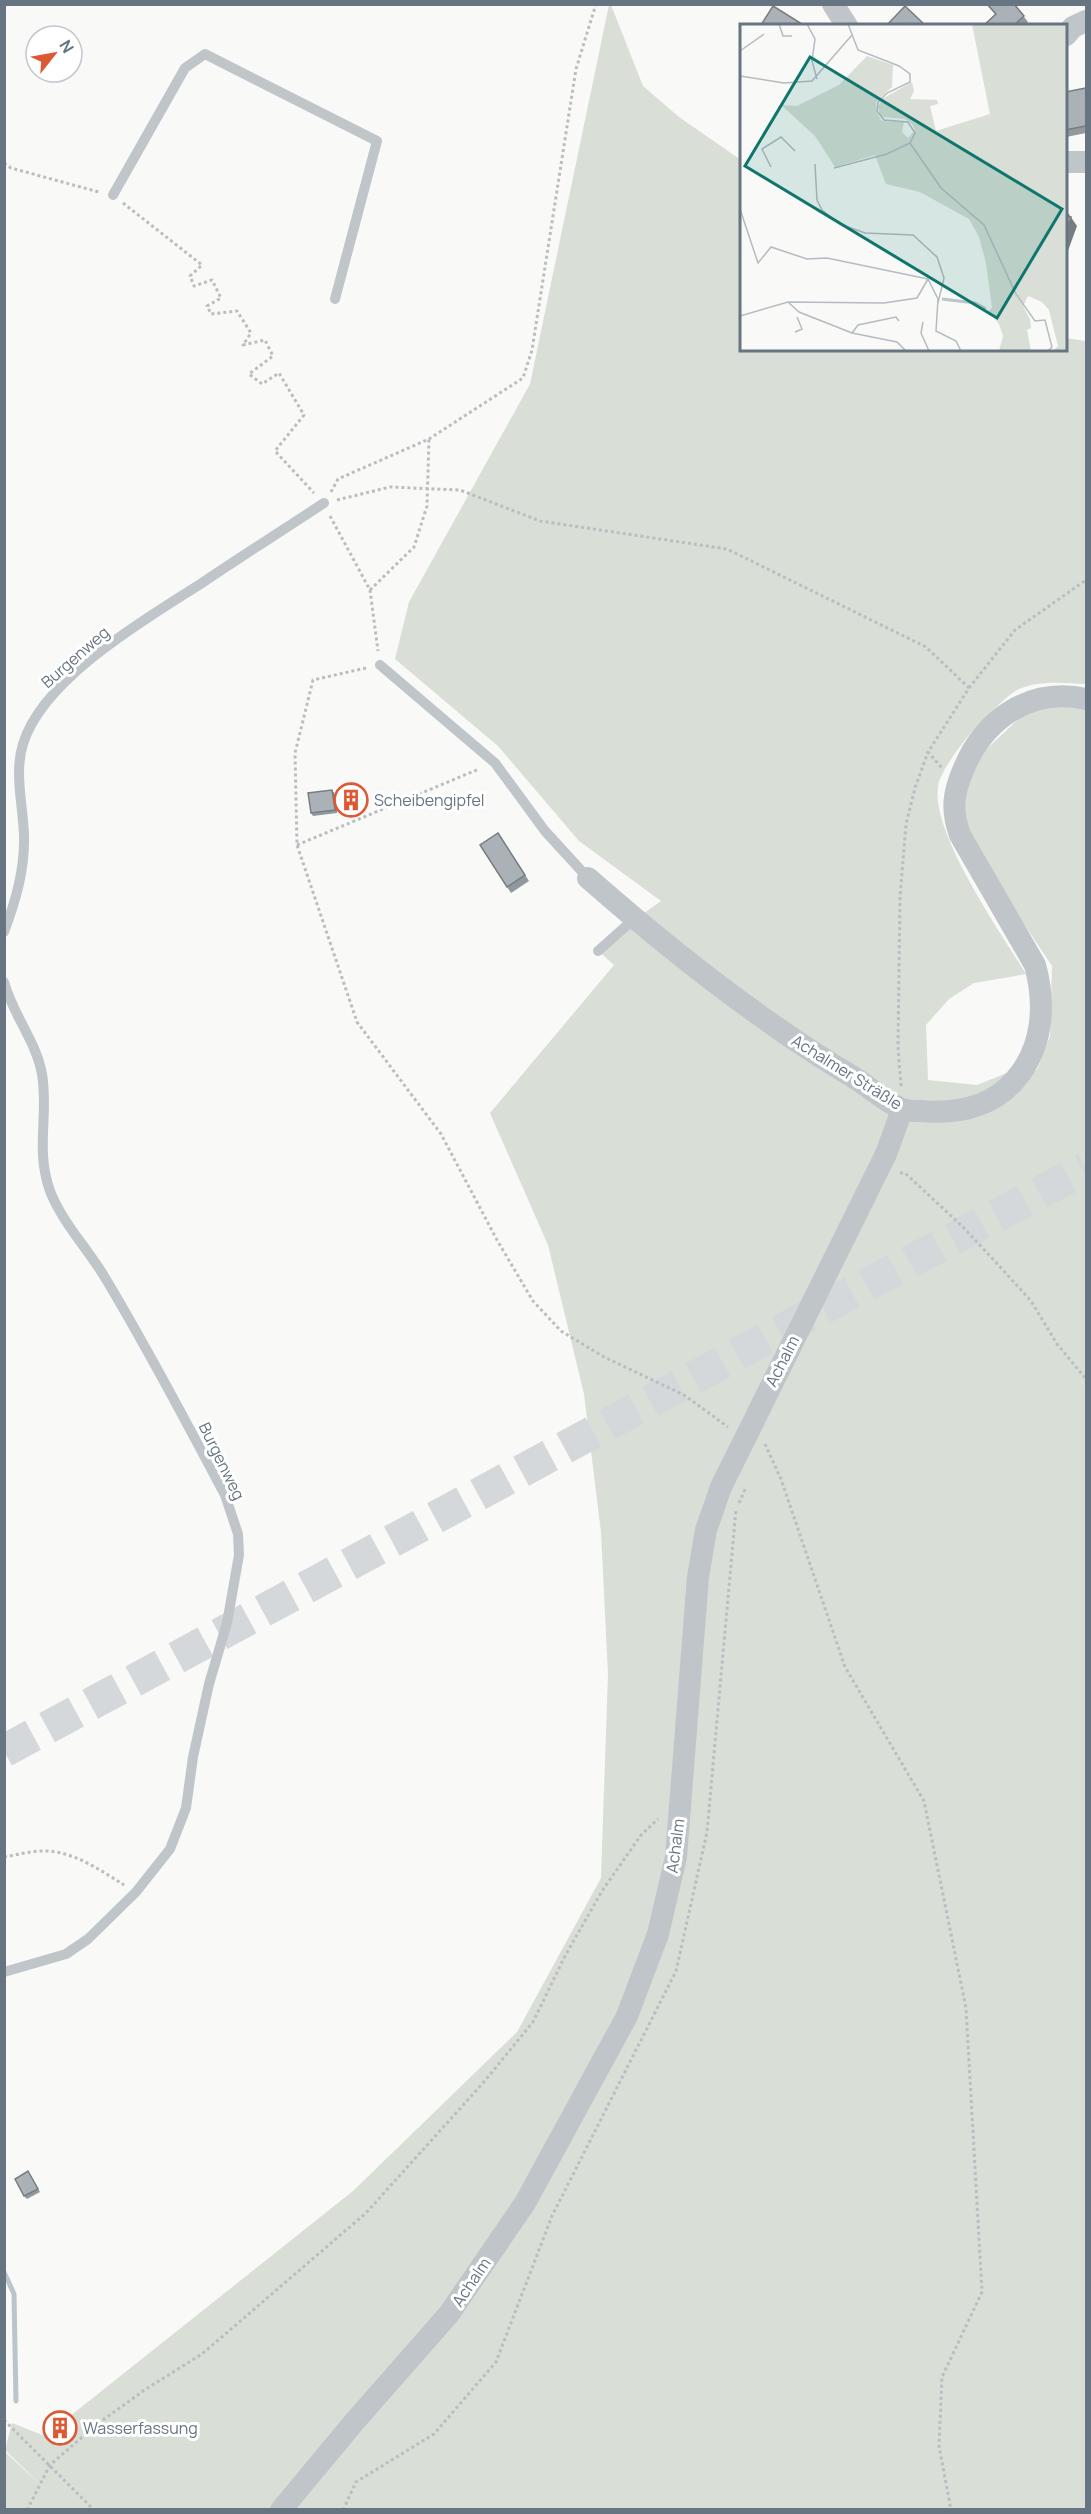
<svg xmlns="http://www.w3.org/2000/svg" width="1091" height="2514" viewBox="0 0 1091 2514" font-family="Manrope,sans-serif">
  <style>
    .green { fill: #d9ded6 }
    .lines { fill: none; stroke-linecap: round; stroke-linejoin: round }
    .stream { stroke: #bac6ca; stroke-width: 5 }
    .primary-tunnel { stroke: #d4d8da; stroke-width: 33; stroke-dasharray: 33 16; stroke-linecap: butt }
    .path { stroke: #bbbec1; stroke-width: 3; stroke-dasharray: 3 3; stroke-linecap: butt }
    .service { stroke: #c0c5c9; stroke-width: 10 }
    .minor { stroke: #c0c5c9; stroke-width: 22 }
    .wall { fill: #92999e }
    .shaded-wall { fill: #777d81 }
    .building { fill: #aab2b8; stroke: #777d81; stroke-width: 1.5 }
    .labels { text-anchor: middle; stroke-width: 6; stroke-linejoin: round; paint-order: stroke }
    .street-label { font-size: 16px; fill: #667581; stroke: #fff }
    .poi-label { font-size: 16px; fill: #667581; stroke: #fff; text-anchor: start }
    .inset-river { fill: none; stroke: #bac6ca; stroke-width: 3 }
    .inset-road { fill: none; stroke: #b5bcc1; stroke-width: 1.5 }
    .view { fill: #0f766e; fill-opacity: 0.15; stroke: #0f766e; stroke-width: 3 }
    .inset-edge { fill: none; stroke: #667581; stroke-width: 3 }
  </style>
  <rect width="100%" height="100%" fill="#f9f9f7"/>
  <path class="green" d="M609,5H611L643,86L679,117L741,160L742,350H1066V338L1086,341V684C1064,683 1041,680 1019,689C1007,695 994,710 984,719C972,729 943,767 939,782C926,827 1002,934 1026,974L974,983L949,999L926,1025L928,1080L977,1085L1009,1072L1019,1088L1038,1068L1050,1036L1052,966L976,852L958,817L976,759L1026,712L1057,703L1086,707V2509H5L4,2451L44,2488L5,2450L12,2423L45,2436L353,2191L517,2032L601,1878L608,1674L601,1532L584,1394L548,1245L490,1113L614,965L595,948L661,901L579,841L498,746L395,659L409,602L530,384Z"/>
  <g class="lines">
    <path class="stream" d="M4,2272L14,2294L16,2401"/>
    <path class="primary-tunnel" d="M4,1751L806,1317L1086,1168"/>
    <path class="path" d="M4,163L11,168L99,192
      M123,203L202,265L190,276L194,286L212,280L221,298L207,306L211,314L237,311L251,333L243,345L265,340L273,356L249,374L262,384L279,373L304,415L275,451L314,493
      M331,492L338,479L429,439L523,378L532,350L576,69L596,4
      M337,500L390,487L460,490L540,521L727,549L926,647L969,688L928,752L943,769
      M330,516L370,590L378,651
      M370,590L414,547L427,506L429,439
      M366,668L313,680L295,753L297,845L357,1022L441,1134L497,1240L533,1301L561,1331L604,1357L684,1395L728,1427
      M969,688L1015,630L1086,580
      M297,845L479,769
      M901,1086L898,1047L900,897L906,824L915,788L928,752
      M900,1173H905L963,1227L1003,1270L1031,1301L1057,1344L1086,1379
      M765,1444L781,1479L845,1667L924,1801L966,2008L982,2292L942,2377L939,2446L951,2510
      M739,1503L746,1487
      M4,1857C17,1855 30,1851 42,1851C72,1850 100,1870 124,1885
      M4,2420L94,2510
      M27,2510L50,2465L96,2425L146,2389L202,2354L366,2213L483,2083L533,2022L565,1956L602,1891L641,1835L658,1819
      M343,2510L356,2482L434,2434L496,2362L552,2216L676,1971L707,1832L736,1509"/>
    <path class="service" d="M113,195L185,68L205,54L377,141L335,299
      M380,665L495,763L545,831L588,878
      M4,932C16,900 25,869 24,835C23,806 14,772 23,744C43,678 146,619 202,583C242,556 283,530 324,503
      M598,951L634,919
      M4,982C13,1015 36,1041 42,1074C49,1115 35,1149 50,1191C62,1222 87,1248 104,1276C147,1347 186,1422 225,1495L238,1534L239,1555L227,1623L209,1684L193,1757L186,1808L170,1849L136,1892L88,1939L66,1954L4,1972"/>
    <path class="minor" d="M833,4L847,26
      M1066,35L1073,27L1086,21
      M1066,162H1086
      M588,878C671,951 758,1020 853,1077C867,1085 888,1104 902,1109C907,1111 914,1111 920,1111C955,1114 991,1108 1015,1080C1043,1048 1046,1005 1035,965L960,835C951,810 953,793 964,768C985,718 1031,687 1086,699
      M281,2510L355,2421L449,2314L525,2203L627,2016L658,1934L676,1857L698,1577L706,1530L721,1487L886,1154L902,1110"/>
  </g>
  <path class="wall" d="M986,4H1014L1028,22L1024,26H983L995,14Z
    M1086,89V133L1066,137L1065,136V92Z
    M332,790L334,793L337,813L313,816L311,813Z
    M498,833L529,881L511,893L480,845Z
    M28,2171L40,2192L27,2199L24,2196Z"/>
  <path class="shaded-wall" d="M1066,210L1077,226L1065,259V212Z
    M332,790L334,793L337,813L335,810Z"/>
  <path class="building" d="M987,4H1014L1024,16L1013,26H983L996,14Z
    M773,6L802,24L801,26L761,25Z
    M905,6L926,26H886Z
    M1086,88V126L1065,130V92Z
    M1065,217H1071L1065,233Z
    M332,790L335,810L311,813L308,793Z
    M498,833L525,875L507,887L480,845Z
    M28,2171L38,2189L24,2196L15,2179Z"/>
  <defs>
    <symbol id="building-ring" viewBox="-11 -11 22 22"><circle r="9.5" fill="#fff" stroke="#dc5934" stroke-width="1.5"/><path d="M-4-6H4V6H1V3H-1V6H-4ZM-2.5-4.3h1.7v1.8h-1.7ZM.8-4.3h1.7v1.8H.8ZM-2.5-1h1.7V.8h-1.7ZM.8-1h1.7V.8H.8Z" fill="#dc5934"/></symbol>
  </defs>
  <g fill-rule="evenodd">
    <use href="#building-ring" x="332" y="781" width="38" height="38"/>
    <use href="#building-ring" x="41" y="2409" width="38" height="38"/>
  </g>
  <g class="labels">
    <g class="street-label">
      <text transform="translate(75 657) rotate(-41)" y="6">Burgenweg</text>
      <text transform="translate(847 1072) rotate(32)" y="6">Achalmer Sträßle</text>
      <text transform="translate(782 1361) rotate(-63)" y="6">Achalm</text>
      <text transform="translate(222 1461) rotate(64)" y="6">Burgenweg</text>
      <text transform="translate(675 1846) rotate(-83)" y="6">Achalm</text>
      <text transform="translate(471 2282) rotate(-56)" y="6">Achalm</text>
    </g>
    <g class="poi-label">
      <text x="374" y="806">Scheibengipfel</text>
      <text x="83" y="2434">Wasserfassung</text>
    </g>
  </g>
  <g transform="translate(740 24)">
    <rect width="327" height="327" fill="#f9f9f7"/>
    <path d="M232,0H327V327H313L318,322L309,286L302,278L288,272L283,282L290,295L291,304L287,306L291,327H259L263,312L259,300L248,287L252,284L246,239L239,213L229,195L180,168L146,160L135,131L95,143L75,112L41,81L57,82L99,61L127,32L153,41L152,63L136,78V88L142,97L164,98L162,108L168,114L175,106L172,100L165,95L141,93L138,83L142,75L172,58L174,67L170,75L197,76L198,80L190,82L196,107L250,90Z" fill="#d9ded6"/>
    <path class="inset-river" d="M202,275L235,279L246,285"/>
    <path class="inset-road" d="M39,0L43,12H52M67,0L75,15L72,37L77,55M0,27L24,10M0,52L44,59L72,57L112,11M170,119L201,164L244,201L276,270L295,297L305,296L312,323L308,327M75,140L77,176L82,186L100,200L125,209L173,211L197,233L204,254L198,279M31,143L22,125L41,113L55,127M94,144L147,130L170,119L175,109L168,98L144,96L137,87L138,78L147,69L170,58V50L159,42L118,26L108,0M0,185L18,239L31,223L67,235L87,234L188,255M188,255L198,275L196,307L216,317L221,327M48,278L59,288L112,309L157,318L166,327M0,292L48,278L144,279L177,274L188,255M183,298L181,309L189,327M55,308L62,305L57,293M112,309L118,301L156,293L159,297"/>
    <path class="view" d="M70,33L322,185L257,294L5,142Z"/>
    <rect width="327" height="327" class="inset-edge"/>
  </g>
  <rect width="1091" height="2514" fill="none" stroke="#667581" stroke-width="12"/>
  <g transform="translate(54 54) rotate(59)"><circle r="28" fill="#ffffff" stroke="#c2c8cd" stroke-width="1.5"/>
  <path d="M0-4.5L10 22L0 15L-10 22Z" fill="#dc5934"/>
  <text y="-9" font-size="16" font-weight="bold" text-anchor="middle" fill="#667581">N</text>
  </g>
</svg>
